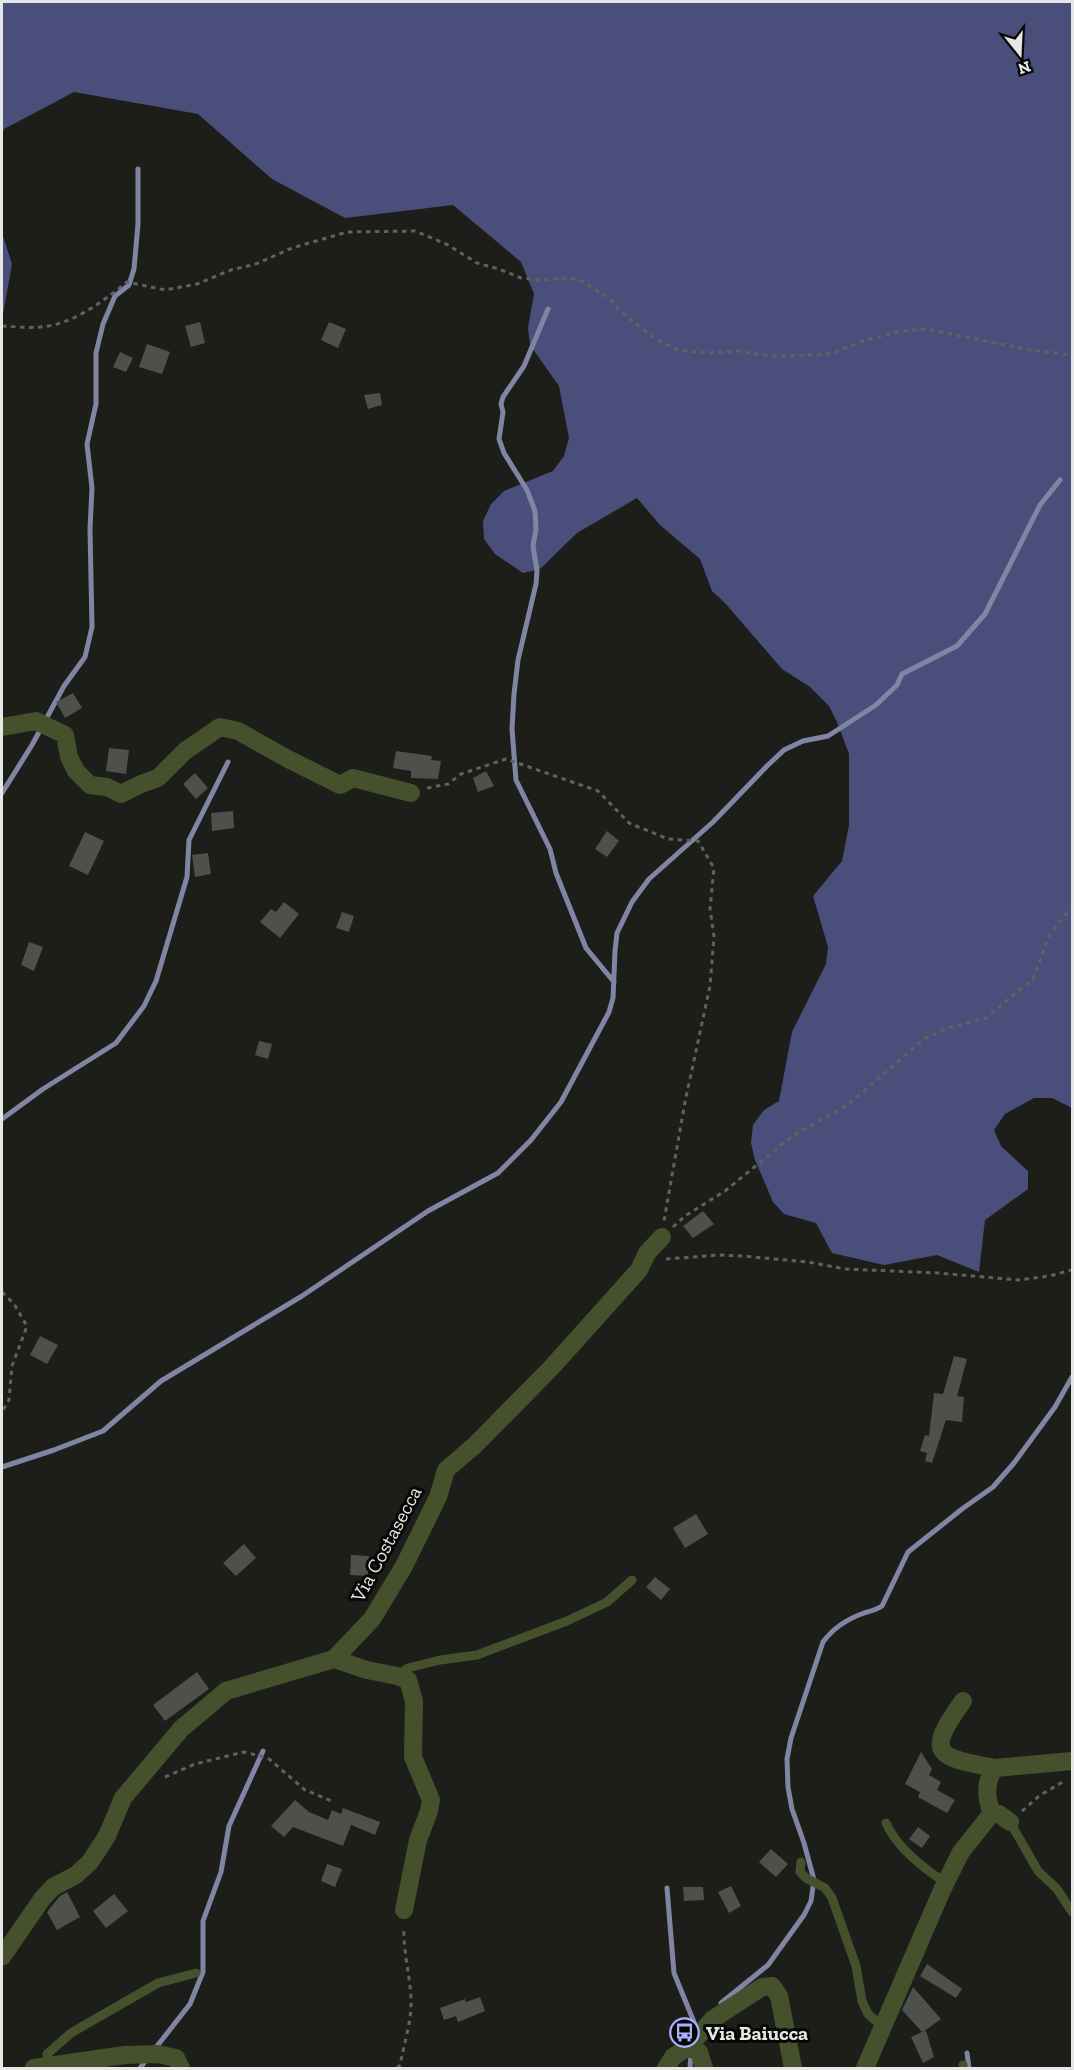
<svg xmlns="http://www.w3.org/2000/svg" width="1074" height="2070" viewBox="0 0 1074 2070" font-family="'Zilla Slab',serif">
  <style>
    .forest { fill: #494e7a }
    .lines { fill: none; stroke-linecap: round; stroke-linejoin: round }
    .stream { stroke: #8185a4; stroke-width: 5 }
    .building { fill: #4e504b }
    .path { stroke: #61625f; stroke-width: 3; stroke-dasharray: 4.5 4.5; stroke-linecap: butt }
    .lane { stroke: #45512c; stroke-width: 9 }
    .street { stroke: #45512c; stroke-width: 18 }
    .labels { text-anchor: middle; stroke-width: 6; stroke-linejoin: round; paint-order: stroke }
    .street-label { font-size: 20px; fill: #e7e8e5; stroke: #070806 }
    .poi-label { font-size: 20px; font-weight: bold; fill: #e7e8e5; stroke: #070806; text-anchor: start }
  </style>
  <rect width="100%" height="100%" fill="#1d1e1a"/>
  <path class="forest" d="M2,2H1072V1108L1052,1098H1034L1005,1114L994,1130L1001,1146L1028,1171V1189L985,1220L979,1272L937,1255L884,1265L832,1253L816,1223L784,1214L773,1202L755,1160L751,1143L753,1125L764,1110L779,1101L792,1032L826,964L828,947L813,896L842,861L849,825V754L837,722L829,706L810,687L782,669L725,603L712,591L700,559L660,525L637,498L577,533L540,569L523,573L495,554L484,539L483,521L491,504L504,491L553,471L564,456L569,438L559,386L530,345L528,328L534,294L521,262L453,205L345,218L272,179L198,114L74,92L4,129L2,135Z
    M2,233L12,264L2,320Z"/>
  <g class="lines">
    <path class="stream" d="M548,309L524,366L503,397L501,404L503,412L499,439L504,453L527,490L535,511L536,529L533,546L537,571L536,584L518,660L514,694L512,729L516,780L550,849L556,873L586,948L614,982
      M2,793L32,745L64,686L85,657L92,627L90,529L92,488L87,444L96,404V353L103,324L115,296L129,285L134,269L138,224V169
      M2,1119L43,1089L116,1043L144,1006L156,981L187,877L189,840L228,762
      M2,1467L54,1450L103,1431L161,1381L302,1296L428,1211L498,1173L531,1140L561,1102L609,1012L613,998L615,951L617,933L632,902L649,879L713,822L768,765L784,750L803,741L828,736L876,705L897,685L902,674L957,646L985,614L1040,505L1060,480
      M667,1888L674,1973L696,2027
      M721,2003L768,1965L804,1915L811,1901L814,1880L804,1843L792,1809L788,1787L787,1759L791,1738L823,1642C834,1627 847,1619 864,1613C871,1611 876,1610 882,1606L908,1552L962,1509L993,1487L1014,1463L1055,1407L1072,1377
      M154,2050L190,2004L203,1972V1921L221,1872L229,1826L263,1751
      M967,2053L969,2068
      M140,2068L148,2058
      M690,2068L691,2052"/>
  </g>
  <path class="building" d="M200,322L205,343L191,347L185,326Z
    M329,322L346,329L338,348L321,340Z
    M147,344L170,352L162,374L139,367Z
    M120,352L133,358L126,372L113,367Z
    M380,393L382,405L368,409L364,395Z
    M73,693L82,708L65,718L56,702Z
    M109,748L129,750L126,774L106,771Z
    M396,751L432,756L431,760L441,761L438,779L411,778V771L393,768Z
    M486,771L494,786L478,792L473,778Z
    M195,773L208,788L196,799L183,784Z
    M233,811L234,828L212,831L211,813Z
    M607,831L619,841L607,857L595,849Z
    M85,832L104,841L88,875L69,866Z
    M208,853L211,874L195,877L192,855Z
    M284,902L299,914L280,938L260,922L271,909L276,912Z
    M342,912L354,916L349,932L336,928Z
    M29,942L43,947L34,971L21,965Z
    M259,1041L272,1044L268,1059L255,1055Z
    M703,1211L714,1224L693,1238L683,1226Z
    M40,1336L58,1345L47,1364L30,1355Z
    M954,1356L967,1359L957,1396L964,1397L962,1422L946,1420L932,1463L925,1461L927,1453L920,1451L925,1435L929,1436L934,1393L943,1394Z
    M696,1514L708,1534L685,1548L673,1528Z
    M244,1544L256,1558L236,1576L223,1563Z
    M351,1555L369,1556L368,1576L350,1575Z
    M655,1577L670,1589L661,1600L646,1587Z
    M197,1672L209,1689L165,1721L153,1705Z
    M921,1752L932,1769L929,1775L941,1782L937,1790L955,1800L947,1813L918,1797L920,1792L905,1784Z
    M295,1800L309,1812L328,1820L332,1810L341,1814L343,1808L380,1822L375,1835L351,1825L343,1846L293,1827L284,1837L271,1826Z
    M918,1827L930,1836L922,1848L909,1839Z
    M771,1849L788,1864L776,1877L759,1862Z
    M327,1864L342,1869L335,1887L321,1881Z
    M731,1886L741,1906L729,1913L718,1892Z
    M683,1887H703L704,1900L684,1901Z
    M67,1892L80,1917L57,1930L47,1912L60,1896Z
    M114,1894L128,1911L106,1928L93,1911Z
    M927,1964L962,1989L956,1998L920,1976Z
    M913,1987L941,2019L923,2032L926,2031L934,2057L923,2063L911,2037L922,2032L902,2010Z
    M480,1997L485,2011L458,2022L456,2016L444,2020L440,2008L465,1999L466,2002Z"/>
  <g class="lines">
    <path class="path" d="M2,326C19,327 36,329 53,325C80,319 106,299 127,282L165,290L197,284L231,270L256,264L292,248L347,232L415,231L448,245L477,263L499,269L521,278L540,280L568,278L578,279L609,298L619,310L654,338L678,350L707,353L737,351L770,356L818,355L833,353L863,341L900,331L926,329L1031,350L1072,355
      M427,788L448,784L461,774L506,759L598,791L629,823L668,839L698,841L714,868L710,909L714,936L710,986L685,1102L664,1221
      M673,1227L685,1216L725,1191L791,1137L849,1104L924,1039L947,1028L986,1018L1033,979L1049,936L1064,916L1072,909
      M666,1259L719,1255L742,1256L808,1262L845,1269L938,1273L1019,1280L1049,1276L1072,1270
      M2,1292L14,1304L27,1326L12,1366L9,1400L2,1412
      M165,1777L195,1764L244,1752L268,1758L305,1790L334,1802
      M1022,1811L1039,1796L1066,1780
      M397,2068L400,2065C404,2044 412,2020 411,1999C410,1974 403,1952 404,1927"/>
    <path class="lane" d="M397,1676L408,1668L440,1660L477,1655L567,1621L607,1602L632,1580
      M1010,1822L1038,1871L1057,1889L1072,1912
      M886,1823C897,1848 923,1868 946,1883
      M801,1862L800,1872L806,1878L825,1888L832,1898L856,1966L862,2001L868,2014L883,2027
      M49,2066L47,2054L71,2033L158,1983L196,1973
      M963,2068V2065"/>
    <path class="street" d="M2,727L36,721L65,735L69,757L76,771L90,785L107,787L121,794L141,784L158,778L185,751L220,727L238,731L288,759L340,785L353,778L411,793
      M334,1659L367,1670L397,1676L408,1680L414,1701L413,1757L431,1800L429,1811L418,1840L404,1910
      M963,1701C924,1755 937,1757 995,1768
      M992,1813C986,1798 984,1782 995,1768L1072,1761
      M2,1957L42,1899L53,1887L76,1875L90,1862L107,1836L123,1798L181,1729L226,1691L334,1659L372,1619L404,1566L438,1497L446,1470L475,1445L551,1368L639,1270L647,1253L662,1237
      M688,2047L699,2052L704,2068
      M34,2068L125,2055L158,2054L176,2058L181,2068
      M666,2068L673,2057L688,2047L713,2019L762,1987L772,1986L779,1996L793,2068
      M865,2068L943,1888L961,1852L992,1813L999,1814L1010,1822"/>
  </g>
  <defs>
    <symbol id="bus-ring" viewBox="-11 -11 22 22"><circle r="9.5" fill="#070806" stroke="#a7b1fc" stroke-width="1.5"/><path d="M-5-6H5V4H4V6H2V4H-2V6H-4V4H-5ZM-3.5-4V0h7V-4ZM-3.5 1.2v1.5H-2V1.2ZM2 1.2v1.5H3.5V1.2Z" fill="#a7b1fc"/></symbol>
  </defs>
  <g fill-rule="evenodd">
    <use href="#bus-ring" x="668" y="2016" width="33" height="33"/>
  </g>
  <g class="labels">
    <g class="street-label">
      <text transform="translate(386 1544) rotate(-62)" y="7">Via Costasecca</text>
    </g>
    <g class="poi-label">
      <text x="706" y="2040">Via Baiucca</text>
    </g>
  </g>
  <rect width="1074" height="2070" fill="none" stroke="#e7e8e5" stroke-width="6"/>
  <g transform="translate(1020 54) rotate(162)" stroke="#070806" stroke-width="4.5" paint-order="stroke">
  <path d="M0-4.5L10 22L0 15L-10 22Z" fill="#e7e8e5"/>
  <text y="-9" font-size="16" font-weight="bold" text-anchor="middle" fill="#e7e8e5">N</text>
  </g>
</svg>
